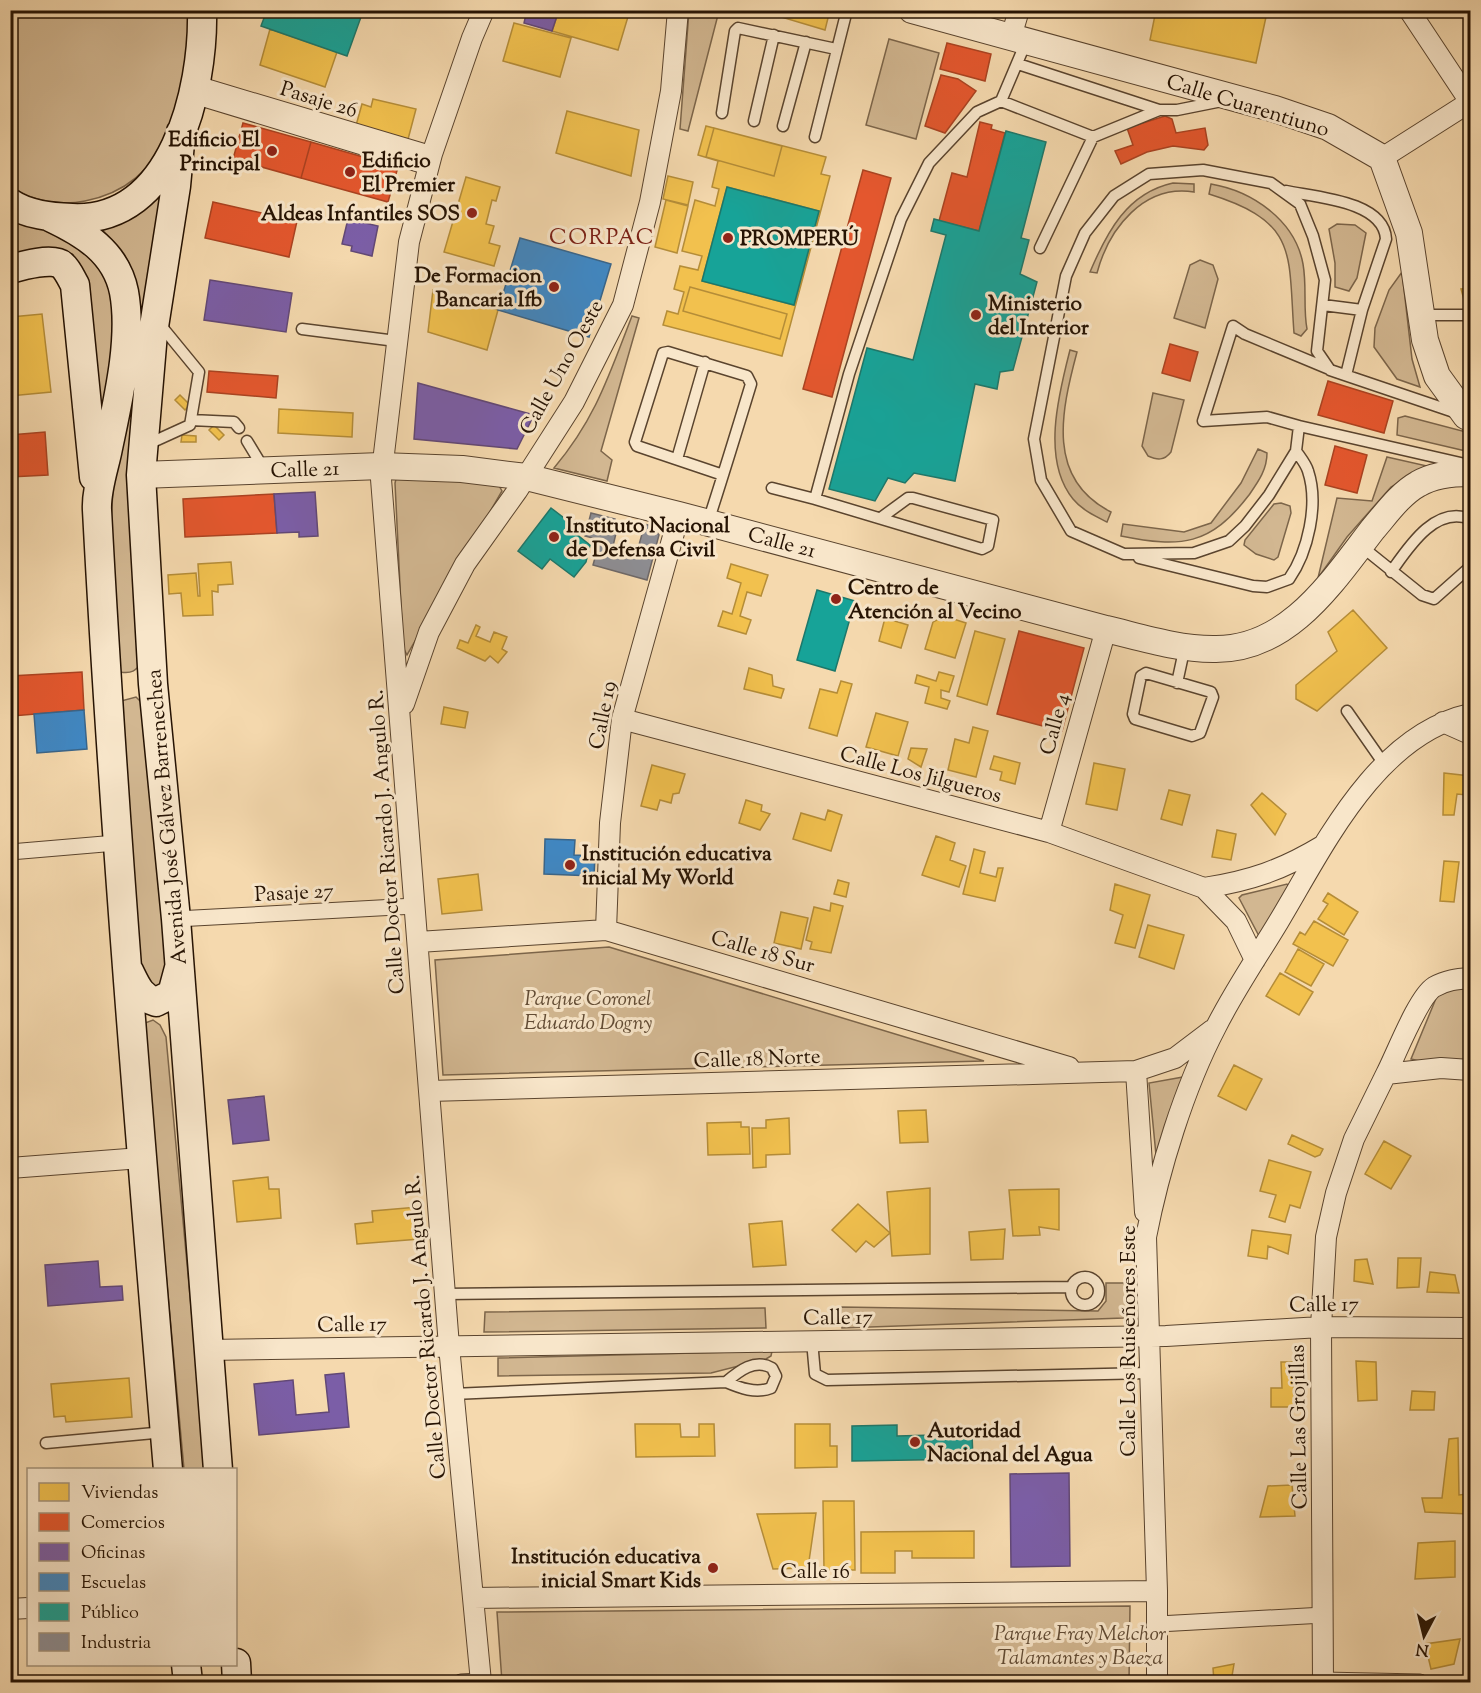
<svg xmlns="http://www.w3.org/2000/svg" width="1481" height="1693" viewBox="0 0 1481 1693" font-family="'Sorts Mill Goudy',serif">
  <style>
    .green { fill: #d2b791; stroke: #7c654a; stroke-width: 1.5 }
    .homes { fill: #f2c14e; stroke: #b58d38; stroke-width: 1.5; fill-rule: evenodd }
    .shops { fill: #e4572e; stroke: #ab4321; stroke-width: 1.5 }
    .offices { fill: #7b5ea7; stroke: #624876; stroke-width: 1.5 }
    .schools { fill: #3f88c5; stroke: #38658b; stroke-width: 1.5 }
    .public { fill: #17a398; stroke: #1c786b; stroke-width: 1.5 }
    .industry { fill: #8d8d92; stroke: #6e6867; stroke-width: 1.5 }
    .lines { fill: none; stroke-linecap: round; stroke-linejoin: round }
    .service-casing { stroke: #5a442e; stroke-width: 13 }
    .pedestrian-casing { stroke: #5a442e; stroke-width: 17 }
    .minor-casing { stroke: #5a442e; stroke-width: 22 }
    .tertiary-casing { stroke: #5a442e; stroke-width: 28 }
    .secondary-casing { stroke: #261303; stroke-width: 31 }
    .service { stroke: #f8e6ca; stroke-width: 10 }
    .pedestrian { stroke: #f8e6ca; stroke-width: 15 }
    .minor { stroke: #f8e6ca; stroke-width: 20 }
    .tertiary { stroke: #f8e6ca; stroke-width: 26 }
    .secondary { stroke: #f8e6ca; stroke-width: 28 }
    .poi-dot { fill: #8f2418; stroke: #f8e6ca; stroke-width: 2 }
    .labels { text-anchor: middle; stroke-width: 6; stroke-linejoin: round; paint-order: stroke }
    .street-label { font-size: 21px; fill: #261303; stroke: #f8e6ca }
    .poi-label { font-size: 21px; font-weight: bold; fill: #261303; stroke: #f8e6ca; text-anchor: start }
    .park-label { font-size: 21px; font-style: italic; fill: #624c35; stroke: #f8e6ca }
    .neighbourhood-label { font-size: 22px; letter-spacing: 1.5px; fill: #7a1f14; stroke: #f8e6ca }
  </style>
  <rect width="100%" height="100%" fill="#f5d9ae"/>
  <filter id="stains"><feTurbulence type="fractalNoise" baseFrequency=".00333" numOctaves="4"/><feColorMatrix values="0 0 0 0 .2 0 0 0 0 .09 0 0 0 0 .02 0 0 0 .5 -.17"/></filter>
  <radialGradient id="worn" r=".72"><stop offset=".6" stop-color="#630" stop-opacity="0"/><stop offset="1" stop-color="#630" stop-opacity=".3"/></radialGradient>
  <path class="green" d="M11,11H192C184,89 178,183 85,201C60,206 31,201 11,186Z
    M689,11H719L688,131L680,129Z
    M889,39L939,53L916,139L866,125Z
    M1173,183L1194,184V192C1144,184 1109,228 1097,273L1090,272C1107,232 1127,193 1173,183Z
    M1211,184C1252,191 1295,220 1303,264C1307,286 1303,308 1307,329L1301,336L1294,333C1288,253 1299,222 1209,194Z
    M164,191L143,662C135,671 132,674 120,672L110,541L114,472L135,285C130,255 119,246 98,226L137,215Z
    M11,219C69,231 117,261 117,327C117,339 113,352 111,364C106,390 102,416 97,441L79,284L11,261Z
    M1337,224L1355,225L1366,233L1357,278L1349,291L1335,287V263L1329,229Z
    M1200,260L1213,265L1218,279L1205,328L1174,318L1190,265Z
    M1402,272L1412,359L1420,387L1397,379L1374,347L1375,328L1389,290Z
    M632,316L639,318L601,451L612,460L607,481L554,468C596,418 609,375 632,316Z
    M1070,350L1077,352C1061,412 1046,479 1111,512L1107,522C1095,516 1082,510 1073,499C1041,460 1059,393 1070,350Z
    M1153,393L1184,400L1171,452C1164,461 1157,460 1148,456L1142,446Z
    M1405,416L1470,433V452L1397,435L1398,418Z
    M1258,449L1267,453C1267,470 1258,482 1249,495C1210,546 1181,548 1121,536L1123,524L1184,532L1211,523L1241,483Z
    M1387,457L1427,466L1391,487L1347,537L1318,578L1337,498L1372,501Z
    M404,473L498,484L502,491L407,655L403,647L395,483L396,479Z
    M1281,503L1290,506L1291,513L1278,557L1274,560L1256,554L1244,545L1245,540L1274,504Z
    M136,697L144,705L173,966L162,990L142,980L121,701Z
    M1287,884L1289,888L1259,936L1239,898L1242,895Z
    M609,947L984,1061L443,1075L435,960Z
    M1456,988H1470V1059L1445,1067L1411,1059L1437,996Z
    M153,1020L160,1025L166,1037L206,1469H184L144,1034L145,1023Z
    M1183,1077L1156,1155L1149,1083Z
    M1106,1283H1128L1130,1312L1124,1318L842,1328L841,1307L1098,1311L1106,1301Z
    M765,1308L766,1328L484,1332L485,1312Z
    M772,1351L771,1356L766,1359L711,1373L498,1376V1358Z
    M1130,1606L1129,1682L898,1677L820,1682H502L497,1612Z"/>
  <path class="homes" d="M559,10H630L618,50L552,31Z
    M758,10H830L825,30Z
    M1156,10H1234L1266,17L1256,63L1150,40Z
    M514,23L571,38L560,77L503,61Z
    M270,29L337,52L325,87L260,65Z
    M373,99L416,109L407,143L355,129L362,104L371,107Z
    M567,111L639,130L631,176L556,153Z
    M706,126L826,157L821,174L830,176L782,356L663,325L667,311L678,314L684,292L674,289L680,266L698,270L702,256L682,251L695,200L715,206L719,189L712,187L718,161L698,155ZM714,128L782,146L774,176L706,157ZM727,187L819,211L794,305L702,281ZM690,287L787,314L780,339L683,311Z
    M714,128L782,146L774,176L706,157Z
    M668,176L693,182L688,205L663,199Z
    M466,177L500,187L496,201L492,200L486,224L494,226L489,243L500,246L494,266L444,252Z
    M666,200L688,206L677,253L655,247Z
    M690,287L787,314L780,339L683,311Z
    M1470,288V307H1466L1461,289Z
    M433,290L498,310L487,350L428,332Z
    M42,314L51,392L10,396L11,317Z
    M180,395L190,405L185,410L175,400Z
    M279,409L353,413L352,437L278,433Z
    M214,425L224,435L219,440L209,430Z
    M182,435L196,436V442H181Z
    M231,562L233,584L218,585V592L212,591L213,615L183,616L181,593L169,594L168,575L196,573L198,596H200L198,564Z
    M731,564L768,575L761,596L747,592L740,616L751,620L746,634L718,626L723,611L732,614L741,583L727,578Z
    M1353,610L1387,648L1317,711L1296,699V685L1337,651L1328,632Z
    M944,616L966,623L955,658L925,649L933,622Z
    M885,618L908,625L901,648L879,641Z
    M476,625L480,627L476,636L490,642L494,632L507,637L502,649L507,652L498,663L490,656L485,661L457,648L460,640L468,643Z
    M975,631L1005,639L987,705L957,696Z
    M749,668L772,675L773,686L784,689L781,698L744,689Z
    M939,672L954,676L949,692L941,690V698L950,701L947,709L925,703L929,687L915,683L917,675L936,681Z
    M841,681L852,684L837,736L809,728L820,689L837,693Z
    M444,707L468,712L465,728L441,724Z
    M876,713L908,722L898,756L866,747Z
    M973,727L988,731L976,777L948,770L955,739L969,743Z
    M911,748L927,749L921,767L908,759Z
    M994,756L1020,763L1015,784L1000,780L1002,772L990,769Z
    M1094,763L1125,769L1117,810L1086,804Z
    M652,765L685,774L679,793L673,794L671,803L660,800L657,810L641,806Z
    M1444,773L1470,776L1467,795L1457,794L1454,815H1443Z
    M1169,790L1190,795L1182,825L1161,819Z
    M1262,793L1286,814L1275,835L1251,805Z
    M746,800L762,805L761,811L770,814L760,830L739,823Z
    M828,810L842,815L831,851L793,839L801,813L825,820Z
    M1217,830L1236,834L1231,860L1212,857Z
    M936,836L955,843L950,860L966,866L959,887L922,875Z
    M974,849L985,852L980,873L996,877L998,868H1003L995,901L963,894Z
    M1444,861L1459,862L1454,902L1440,901Z
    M478,874L482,910L442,914L438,879Z
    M838,880L849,883L846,897L834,894Z
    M1115,884L1150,895L1135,948L1115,943L1123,915L1110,910Z
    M1328,893L1358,912L1344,935L1318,919L1328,904L1323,901Z
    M831,903L843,906L831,953L810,949L812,942L806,940L814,907L830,911Z
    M781,912L808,918L801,949L774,943Z
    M1314,921L1348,940L1333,966L1293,944L1300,932L1305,935Z
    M1148,925L1184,935L1174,969L1139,957Z
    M1298,949L1324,964L1311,986L1285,972Z
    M1280,973L1313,992L1299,1015L1266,996Z
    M1234,1065L1262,1079L1246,1110L1218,1096Z
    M926,1110L928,1142L900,1143L898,1111Z
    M789,1118L790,1154L766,1155V1167L753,1168L752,1128H766V1120Z
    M741,1122V1127H749L750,1154L708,1155L707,1123Z
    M1292,1135L1323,1149L1320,1155L1315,1157L1288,1144Z
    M1384,1141L1411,1156L1391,1189L1365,1174Z
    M1269,1160L1311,1172L1300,1208L1290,1205L1285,1222L1269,1217L1276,1195L1260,1191Z
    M268,1177L269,1189H279L281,1218L237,1222L233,1181Z
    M930,1188V1254L892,1256L887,1192Z
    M1059,1189V1230L1039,1227L1040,1235L1013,1236L1009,1190Z
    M858,1204L890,1233L874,1247L866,1241L856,1252L832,1230Z
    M418,1207L420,1239L357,1244L355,1224L373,1222L372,1211Z
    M782,1221L786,1265L753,1267L749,1224Z
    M1005,1229L1003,1259L971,1260L969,1232Z
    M1252,1230L1291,1235L1288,1254L1268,1246L1267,1259L1248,1256Z
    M1398,1258H1421L1419,1287L1397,1288Z
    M1367,1259L1373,1284L1354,1281L1355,1260Z
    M1430,1272L1455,1275L1459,1293L1427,1292Z
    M1356,1361L1376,1362L1377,1400L1358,1401Z
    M1281,1362H1293L1294,1407H1271V1388H1282Z
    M129,1378L132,1417L66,1422L65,1416L54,1417L51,1384Z
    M1412,1391L1435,1392L1434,1410H1410Z
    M635,1424H680L681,1437H699V1424H714L715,1456L636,1457Z
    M795,1424H830V1446H837V1467L795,1468Z
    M1458,1438L1459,1495L1467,1494L1469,1514L1425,1512L1422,1498H1442L1449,1439Z
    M1292,1485L1295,1516L1260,1517L1268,1486Z
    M823,1501H854L855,1570H824Z
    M816,1513L808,1568L773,1569L757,1514Z
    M974,1531V1558H912V1551H895V1573H861V1532Z
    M1455,1541V1577L1415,1579L1418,1543Z
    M1460,1639L1454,1664L1431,1669L1425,1644Z
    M1234,1664L1231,1682H1214L1213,1668Z"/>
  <path class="shops" d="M947,43L991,54L985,81L940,69Z
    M941,75L958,79L976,91L945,133L925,126Z
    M1165,116L1172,119L1176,133L1205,128L1208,145L1204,150L1173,146L1147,152L1121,164L1115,151L1133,145L1127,128Z
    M980,122L992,125L991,129L1005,133L979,231L939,221L952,173L967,177Z
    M243,123L311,142L301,178L233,159Z
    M311,142L398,167L388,202L301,178Z
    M863,170L891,178L832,397L803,389Z
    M213,202L297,221L289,257L205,238Z
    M1170,344L1198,352L1190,381L1162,373Z
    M209,371L278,376L276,398L207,392Z
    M1328,381L1393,401L1384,433L1318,415Z
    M45,432L48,475L10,477V435Z
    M1335,446L1367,455L1357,493L1325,485Z
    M274,494L277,533L185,537L183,499Z
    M1019,631L1084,648L1062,731L997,714Z
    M82,672L84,710L12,716L10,676Z"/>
  <path class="offices" d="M527,10H559L552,31L524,23Z
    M348,219L378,226L372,256L351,251L352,246L342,244Z
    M210,280L292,293L286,332L204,320Z
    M418,383L534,415L517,449L414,439Z
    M315,492L318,536L299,537V532L277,533L274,494Z
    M264,1096L269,1140L233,1144L228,1100Z
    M98,1261L100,1287L122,1286L123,1300L48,1306L45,1265Z
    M344,1373L349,1427L259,1435L254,1384L293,1380L296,1415L329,1412L325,1375Z
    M1069,1473L1070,1566L1011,1567L1010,1474Z"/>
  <path class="schools" d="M520,238L611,264L589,337L498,310Z
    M84,710L87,749L37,753L34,714Z
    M545,839L575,840L574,855L595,856L594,876L544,874Z"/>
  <path class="public" d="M267,10H344L361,17L347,56L261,26Z
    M1006,131L1046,142L1021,238L1029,240L1020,274L1037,282L1013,370L1000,372L997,389L975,384L955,481L914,473L905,483L888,478L875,501L829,489L867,348L913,360L946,235L931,231L934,219L979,231Z
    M727,187L819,211L794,305L702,281Z
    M551,508L573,525L570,529L590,545L586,562L574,577L550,559L542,569L518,551Z
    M817,590L855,601L835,671L797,660Z
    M897,1425V1436L972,1434L973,1459L852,1461V1426Z"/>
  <path class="industry" d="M591,513L615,519L613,528L617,529L613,546L637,552L642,534L629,530L631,521L652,526L659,535L647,580L593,565L600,540L585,536Z"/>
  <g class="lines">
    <defs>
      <path id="service" d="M1018,64L1159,110
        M1001,101L1093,137
        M722,113L735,31L738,28L836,49
        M754,121L774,35
        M783,126L806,42
        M815,137L847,10
        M1286,191C1315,197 1384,201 1386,239L1362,310
        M1040,248L1093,137L1159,110H1177L1222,101
        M1323,305L1362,310L1346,375
        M1422,315H1470
        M302,329L396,341
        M1457,413L1330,370L1317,351L1325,280L1313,236L1300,204L1271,183L1203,170L1149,174L1114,196L1085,233L1066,276L1034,439L1041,480L1071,531L1124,554L1194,553L1229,541L1245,526L1269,495L1296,451L1299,426L1465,464
        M191,420L234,422L239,428
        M1299,426L1267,417L1203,421L1233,326L1245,334L1329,369
        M247,441L264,469
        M146,445L190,425L199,372L158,322
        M677,459L705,362
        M772,488L815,499
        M882,517L908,498H913L993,520L988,546L982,549L815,499L849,374L901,219L929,163L977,112L1001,101L1026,42
        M708,522C723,476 737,430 751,384L747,376L668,352L663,353L635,442L637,446L723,475
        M1361,546L1422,595L1434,599L1470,567
        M1139,558L1253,586L1267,587L1289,579C1308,552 1319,504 1308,471C1306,464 1300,457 1296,451
        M1391,572C1408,548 1435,505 1470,519
        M1146,673L1211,692L1213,697L1200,733L1192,736L1135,719L1133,714L1141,676Z
        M1177,683L1185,646
        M1347,711L1384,764
        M1071 1291a14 14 0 1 1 28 0a14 14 0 1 1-28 0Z
        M445,1294L1072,1287
        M812,1341L815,1374L827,1380L1149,1373
        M453,1394L726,1382C740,1388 756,1394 771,1388L776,1376L772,1368C755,1358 739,1371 726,1382
        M46,1443L165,1432"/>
      <path id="pedestrian" d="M194,83L432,154
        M191,95L428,167
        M10,852L116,843
        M176,919L415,906
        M1158,1624L1324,1615
        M1323,1680L1420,1682
        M461,1682L481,1681"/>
      <path id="minor" d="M1409,10L1470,102
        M1011,37L1019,10
        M1382,158L1470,102
        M404,704L429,632L465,564L517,491L574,402L623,305L650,202L671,91L678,10
        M622,719L1049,832L1204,888L1236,921L1255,960
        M1443,722L1470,734
        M1049,832L1106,629
        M1204,888C1250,881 1282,870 1322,846
        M606,930L610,823L622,719L679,515
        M418,942L606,930L1069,1067
        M1136,1071L1145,1212
        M1386,1074C1396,1055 1418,997 1434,987C1446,980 1457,979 1470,978
        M429,1091L1136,1071L1175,1058L1212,1030
        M10,1168L141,1158
        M207,1350L1166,1336L1321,1327L1470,1328
        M473,1598L1157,1591
        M10,1609L28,1608
        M481,1682L449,1346L381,479L409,242L432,154L472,38L484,10
        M1157,1682V1591L1146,1237C1159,1170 1184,1088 1216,1027C1234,991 1258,956 1279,921C1324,846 1376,735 1470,714
        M1323,1682L1321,1327L1326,1237L1336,1193L1354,1139L1386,1074L1441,1068L1470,1070"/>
      <path id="tertiary" d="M912,10L1275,109L1328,127L1382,158L1409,233L1425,340L1437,376L1466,416L1470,418
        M141,475L381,466L462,469L526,477L679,515L1106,629C1140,637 1177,649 1213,649C1288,651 1332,582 1373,529C1386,514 1400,494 1418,484C1433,475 1453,473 1470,473"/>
      <path id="secondary" d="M181,132L176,186L153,333L141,475L153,684L176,919L218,1470
        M10,203C27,215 52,217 72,218C173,223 204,90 202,10
        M50,217C84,233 116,252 124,292C133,341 117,404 107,453C103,471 96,492 97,510C114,831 141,1150 168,1470
        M10,269C21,266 53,257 62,265C68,270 71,278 75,285L94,477
        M129,971C136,985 140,997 156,1002L172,994L179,968
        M236,1663L237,1682
        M186,1664L188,1682"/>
    </defs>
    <use href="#service" class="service-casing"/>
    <use href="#pedestrian" class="pedestrian-casing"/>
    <use href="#minor" class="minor-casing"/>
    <use href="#tertiary" class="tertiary-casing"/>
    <use href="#secondary" class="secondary-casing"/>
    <use href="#service" class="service"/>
    <use href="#pedestrian" class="pedestrian"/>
    <use href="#minor" class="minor"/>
    <use href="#tertiary" class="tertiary"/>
    <use href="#secondary" class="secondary"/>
  </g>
  <g class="poi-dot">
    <circle cx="272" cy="151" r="6"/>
    <circle cx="350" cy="172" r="6"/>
    <circle cx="472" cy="213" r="6"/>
    <circle cx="728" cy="238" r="6"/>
    <circle cx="554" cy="287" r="6"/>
    <circle cx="976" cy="315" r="6"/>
    <circle cx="554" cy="537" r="6"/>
    <circle cx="836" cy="599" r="6"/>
    <circle cx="570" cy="865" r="6"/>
    <circle cx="915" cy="1442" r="6"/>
    <circle cx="713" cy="1568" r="6"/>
  </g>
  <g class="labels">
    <g class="street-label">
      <text transform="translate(319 99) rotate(17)" y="7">Pasaje 26</text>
      <text transform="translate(1248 105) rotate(17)" y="7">Calle Cuarentiuno</text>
      <text transform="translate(561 367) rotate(-61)" y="7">Calle Uno Oeste</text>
      <text transform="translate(305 469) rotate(-2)" y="7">Calle 21</text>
      <text transform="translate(782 542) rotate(15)" y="7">Calle 21</text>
      <text transform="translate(602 715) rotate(-79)" y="7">Calle 19</text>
      <text transform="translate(1054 724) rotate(-75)" y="7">Calle 4</text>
      <text transform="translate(921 774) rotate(15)" y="7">Calle Los Jilgueros</text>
      <text transform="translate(166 817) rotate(-95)" y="7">Avenida José Gálvez Barrenechea</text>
      <text transform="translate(386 842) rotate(-94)" y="7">Calle Doctor Ricardo J. Angulo R.</text>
      <text transform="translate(294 892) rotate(-3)" y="7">Pasaje 27</text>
      <text transform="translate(763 951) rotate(16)" y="7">Calle 18 Sur</text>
      <text transform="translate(757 1058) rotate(-2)" y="7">Calle 18 Norte</text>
      <text transform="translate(1324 1304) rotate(-1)" y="7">Calle 17</text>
      <text transform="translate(838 1317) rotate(-1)" y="7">Calle 17</text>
      <text transform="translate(352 1324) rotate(-1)" y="7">Calle 17</text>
      <text transform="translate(425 1327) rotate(-95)" y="7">Calle Doctor Ricardo J. Angulo R.</text>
      <text transform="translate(1128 1341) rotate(-90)" y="7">Calle Los Ruiseñores Este</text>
      <text transform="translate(1298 1427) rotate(-91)" y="7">Calle Las Grojillas</text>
      <text x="815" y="1578">Calle 16</text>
    </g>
    <g class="poi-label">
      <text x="260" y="146" text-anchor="end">Edificio El<tspan x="260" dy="24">Principal</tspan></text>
      <text x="362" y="167">Edificio<tspan x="362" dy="24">El Premier</tspan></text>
      <text x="460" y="220" text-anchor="end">Aldeas Infantiles SOS</text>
      <text x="740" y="245">PROMPERÚ</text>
      <text x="542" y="282" text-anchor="end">De Formacion<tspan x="542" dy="24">Bancaria Ifb</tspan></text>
      <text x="988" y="310">Ministerio<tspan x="988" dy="24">del Interior</tspan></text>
      <text x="566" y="532">Instituto Nacional<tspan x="566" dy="24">de Defensa Civil</tspan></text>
      <text x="848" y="594">Centro de<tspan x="848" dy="24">Atención al Vecino</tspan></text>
      <text x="582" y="860">Institución educativa<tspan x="582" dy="24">inicial My World</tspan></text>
      <text x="927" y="1437">Autoridad<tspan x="927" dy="24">Nacional del Agua</tspan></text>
      <text x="701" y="1563" text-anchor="end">Institución educativa<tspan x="701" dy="24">inicial Smart Kids</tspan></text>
    </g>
    <g class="park-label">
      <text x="588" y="1005">Parque Coronel<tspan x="588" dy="24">Eduardo Dogny</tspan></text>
      <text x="1080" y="1640">Parque Fray Melchor<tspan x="1080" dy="24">Talamantes y Baeza</tspan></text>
    </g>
    <g class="neighbourhood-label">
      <text x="602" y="244">CORPAC</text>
    </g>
  </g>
  <rect width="1481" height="1693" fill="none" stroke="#f5d9ae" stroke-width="36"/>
  <rect x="12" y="12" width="1457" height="1669" fill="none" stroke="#261303" stroke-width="3"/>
  <rect x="18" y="18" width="1445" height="1657" fill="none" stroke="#261303" stroke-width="1.5"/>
  <rect x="27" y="1468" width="210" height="198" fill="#f8e6ca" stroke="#a4927a" stroke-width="1.5"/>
  <rect x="39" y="1483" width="30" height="18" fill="#f2c14e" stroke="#a4927a" stroke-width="1.5"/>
  <text x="81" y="1498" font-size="18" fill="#261303">Viviendas</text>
  <rect x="39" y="1513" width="30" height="18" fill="#e4572e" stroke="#a4927a" stroke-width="1.5"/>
  <text x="81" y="1528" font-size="18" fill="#261303">Comercios</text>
  <rect x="39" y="1543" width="30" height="18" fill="#7b5ea7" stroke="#a4927a" stroke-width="1.5"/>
  <text x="81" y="1558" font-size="18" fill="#261303">Oficinas</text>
  <rect x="39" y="1573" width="30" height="18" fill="#3f88c5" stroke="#a4927a" stroke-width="1.5"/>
  <text x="81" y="1588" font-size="18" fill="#261303">Escuelas</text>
  <rect x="39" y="1603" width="30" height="18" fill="#17a398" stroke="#a4927a" stroke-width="1.5"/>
  <text x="81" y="1618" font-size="18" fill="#261303">Público</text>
  <rect x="39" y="1633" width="30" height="18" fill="#8d8d92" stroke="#a4927a" stroke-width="1.5"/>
  <text x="81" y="1648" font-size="18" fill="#261303">Industria</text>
  <g transform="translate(1424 1636) rotate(187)" stroke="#f8e6ca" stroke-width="4.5" paint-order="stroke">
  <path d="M0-4.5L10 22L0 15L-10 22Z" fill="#261303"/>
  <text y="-9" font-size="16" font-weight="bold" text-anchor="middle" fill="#261303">N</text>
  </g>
  <rect width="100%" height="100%" filter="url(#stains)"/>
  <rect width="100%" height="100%" fill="url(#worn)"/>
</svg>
